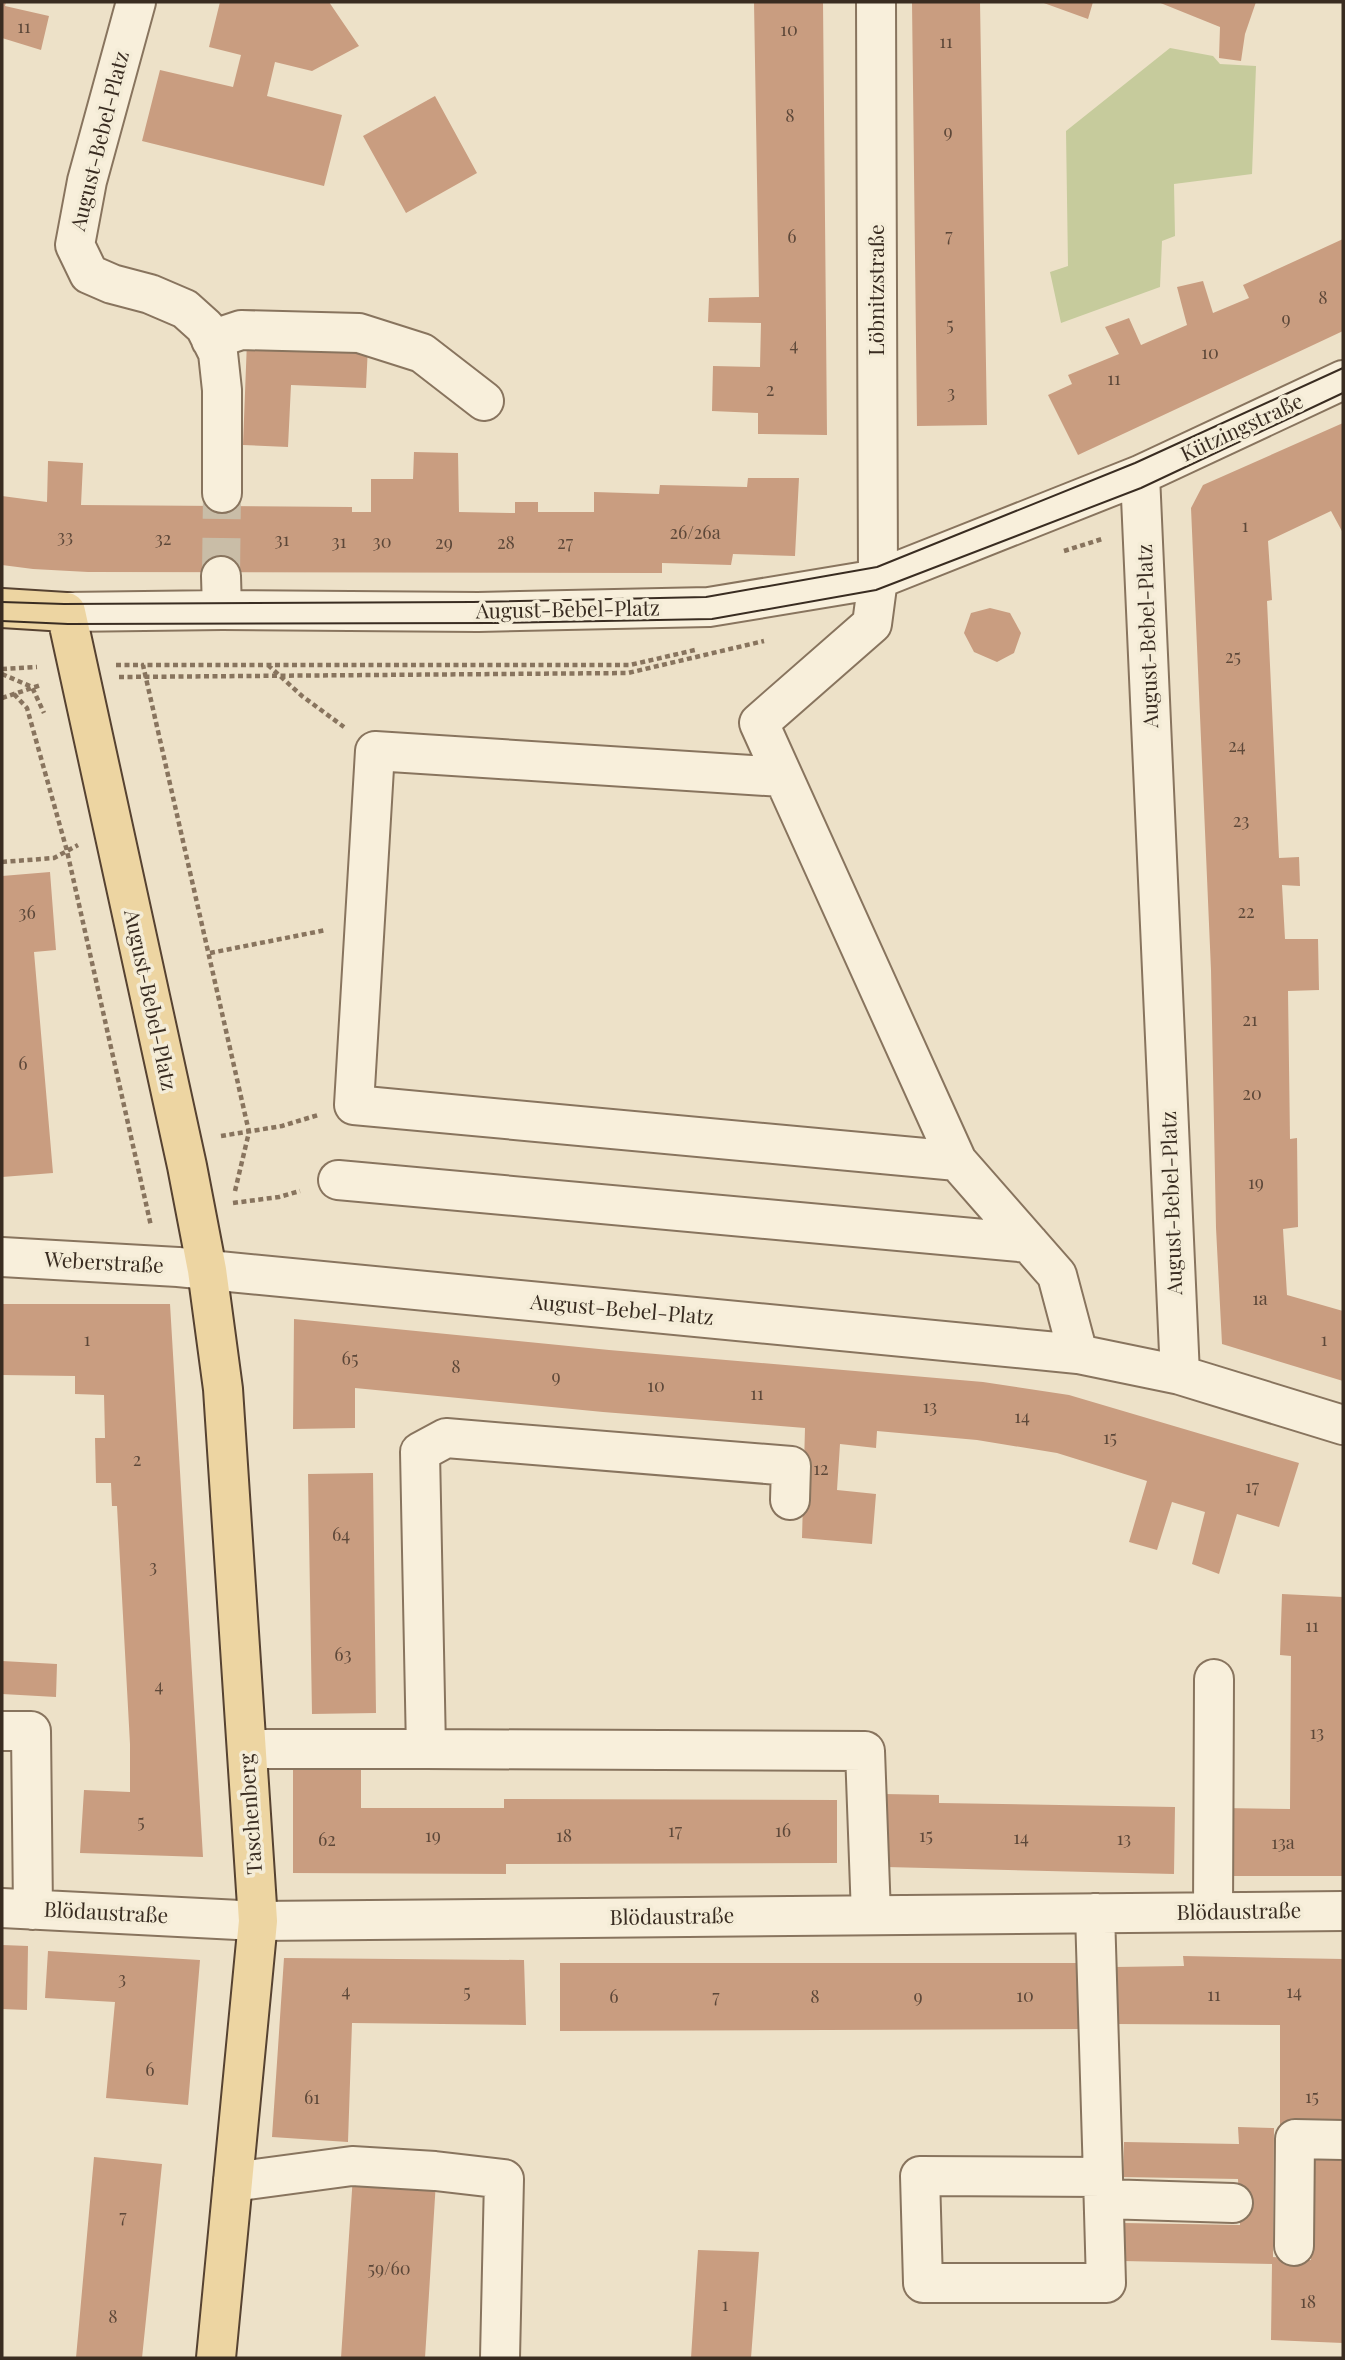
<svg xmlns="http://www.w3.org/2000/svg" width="1345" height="2360" viewBox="0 0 1345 2360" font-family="'Playfair Display',serif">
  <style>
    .green { fill: #c6cb9c }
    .building { fill: #c99d80 }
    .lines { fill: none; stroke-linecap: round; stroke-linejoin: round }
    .minor-tunnel { stroke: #c9bda7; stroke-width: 38; stroke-dasharray: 38 19; stroke-linecap: butt }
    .minor-casing { stroke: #88745e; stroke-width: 42 }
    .major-casing { stroke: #564231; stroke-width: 42 }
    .path { stroke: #88745e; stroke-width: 4.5; stroke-dasharray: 5 3.5; stroke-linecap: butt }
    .minor { stroke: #f8efdb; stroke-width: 38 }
    .major { stroke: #edd5a2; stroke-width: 38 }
    .tram { stroke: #392c21; stroke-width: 2 }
    .labels { text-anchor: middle; stroke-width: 7; stroke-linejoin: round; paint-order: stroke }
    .number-label { font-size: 18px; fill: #5d4839 }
    .street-label { font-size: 21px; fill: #392c21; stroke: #f4ecd7 }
  </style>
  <rect width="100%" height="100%" fill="#ede1c8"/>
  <path class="green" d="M1170,48L1213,56L1220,64L1256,66L1252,174L1174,184L1175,236L1162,241L1160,287L1061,323L1050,272L1068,266L1066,131Z"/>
  <path class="building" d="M2,2H6L5,6L49,16L41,50L2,38Z
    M220,2H329L359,46L312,71L275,62L267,96L342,115L324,186L142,141L160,70L233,87L241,55L209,47Z
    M754,2H823L827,435L758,434V413L712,411L713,366L760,367L761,323L708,322L709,298L759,297Z
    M912,2H980L987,425L917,426Z
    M1041,2H1093L1088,19Z
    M1158,2H1256L1245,34L1241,61L1219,58L1220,27Z
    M435,96L477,173L406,213L363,136Z
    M1343,239V331L1078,455L1048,395L1072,384L1068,375L1119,354L1105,327L1129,318L1141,345L1187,325L1177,287L1203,281L1213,313L1249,298L1243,285Z
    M247,341L368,346L366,388L291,385L288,447L243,445Z
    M1343,423V533L1331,511L1268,541L1272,600L1267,601L1279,858L1299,857L1300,886L1282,885L1285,939H1318L1319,990L1288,991L1290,1139L1297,1138L1298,1227L1283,1229L1287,1295L1343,1311V1381L1222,1344L1216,1228L1211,970L1191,508L1203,485Z
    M414,452L458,453L459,512L515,513V502H538V512H594V492L659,494L660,485L747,487L748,478H799L795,556L733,554L731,565L662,563V573L88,572L33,569L2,565V496L47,502L48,461L83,463L81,505L352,507V512H371V479H413Z
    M990,608L1010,613L1021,633L1014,653L997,662L974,652L964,633L971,613Z
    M50,872L56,950L34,952L53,1173L2,1177V876Z
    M2,1304H170L203,1857L80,1853L84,1790L130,1792V1744L117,1506H112L111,1483H96L95,1438H105L104,1395L75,1394V1376L2,1375Z
    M294,1319L609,1350L983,1382L1069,1395L1299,1463L1279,1527L1237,1514L1219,1574L1192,1564L1205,1512L1172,1502L1157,1550L1129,1542L1147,1481L1057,1453L977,1440L877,1431L876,1448L840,1444L837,1490L876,1494L872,1544L802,1538L805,1428L603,1412L355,1388V1428L293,1429Z
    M373,1473L376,1713L312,1714L308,1474Z
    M1282,1594L1343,1597V1876H1223L1222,1808L1290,1809L1291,1656L1280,1655Z
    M2,1661L57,1664L56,1697L2,1694Z
    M293,1768H361V1808H504V1799L837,1800V1863L506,1864V1874L293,1873Z
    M884,1794L939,1795V1803L1175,1807L1174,1874L886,1867Z
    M2,1945L28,1946L27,2010L2,2009Z
    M48,1951L200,1960L188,2105L106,2098L115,2002L45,1998Z
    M1183,1956L1343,1959V2129L1280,2128V2025L1116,2024L1115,1967L1184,1966Z
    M284,1958L524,1960L526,2025L352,2023L348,2142L272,2137Z
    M560,1963H1078L1079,2029L560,2031Z
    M1238,2127L1274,2128L1273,2257L1311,2260L1313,2146L1343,2147V2343L1271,2340L1272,2264L1122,2261L1123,2223L1240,2225L1238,2179L1123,2177L1124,2142L1239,2144Z
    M94,2157L162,2164L142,2358H76Z
    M353,2175L436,2181L425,2358H341Z
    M698,2250L759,2252L751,2358H691Z"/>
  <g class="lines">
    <path class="minor-tunnel" d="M221,576L222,493"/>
    <defs>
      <path id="minor" d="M136,2L87,181L75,245L89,274L112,284L150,294L185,309L205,327L218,353L222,390V493
        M876,2L878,579L872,624L759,723L957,1161L1057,1275L1078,1354
        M211,340L241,330L359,333L422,353L484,401
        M1140,475L1180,1375
        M221,576L222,610
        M66,612L222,610L478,612L709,607L878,579L1140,475L1343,380
        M782,777L375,751L354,1105L957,1161
        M338,1180L1029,1243
        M2,1257L178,1267L1078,1354L1180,1375L1343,1425
        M2,1731H31L33,1910
        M247,1749H426L420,1452L446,1438L791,1466L790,1500
        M426,1749L865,1751L871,1915
        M2,1908L258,1921L1343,1911
        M1213,1912L1214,1679
        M1095,1913L1103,2177L1106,2283H923L920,2176L1103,2177
        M233,2182L352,2166L435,2171L504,2179L500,2358
        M1104,2199L1233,2203
        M1294,2246L1295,2139L1343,2140"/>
      <path id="major" d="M2,608L66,612L187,1166L207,1270L223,1389L258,1921L216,2358"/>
    </defs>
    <use href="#minor" class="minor-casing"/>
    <use href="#major" class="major-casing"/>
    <path class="path" d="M1064,551L1102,539
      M116,665H143
      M268,665L302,696L344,727
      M2,669L37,667
      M2,674L32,687L44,713
      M119,677L628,673L764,641
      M14,694L27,708L67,851L151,1226
      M2,698L41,685
      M2,862L54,858L78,845
      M210,953L326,930
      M221,1136L282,1126L318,1115
      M235,1191L249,1132L143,665H630L695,650
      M233,1203L279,1197L300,1191"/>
    <use href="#minor" class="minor"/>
    <use href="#major" class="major"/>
    <path class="tram" d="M2,602L64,604L473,602L706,597L877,567L1135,463L1343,368
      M2,621L68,624L496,623L712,619L876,590L1141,488L1343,393"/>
  </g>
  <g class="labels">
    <g class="number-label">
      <text x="24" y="33">11</text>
      <text x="789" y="36">10</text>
      <text x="946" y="48">11</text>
      <text x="790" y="122">8</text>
      <text x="948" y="138">9</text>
      <text x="949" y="242">7</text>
      <text x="792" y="243">6</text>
      <text x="1323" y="304">8</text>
      <text x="1286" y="325">9</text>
      <text x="950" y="331">5</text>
      <text x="794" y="351">4</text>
      <text x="1210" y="359">10</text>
      <text x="1114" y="385">11</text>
      <text x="770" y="396">2</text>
      <text x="951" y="399">3</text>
      <text x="1245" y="532">1</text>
      <text x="695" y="539">26/26a</text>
      <text x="65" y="543">33</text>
      <text x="163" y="545">32</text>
      <text x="282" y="546">31</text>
      <text x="339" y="548">31</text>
      <text x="382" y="548">30</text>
      <text x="444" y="549">29</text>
      <text x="506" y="549">28</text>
      <text x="565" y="549">27</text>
      <text x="1233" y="663">25</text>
      <text x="1237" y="752">24</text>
      <text x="1241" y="827">23</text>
      <text x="1246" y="918">22</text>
      <text x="27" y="919">36</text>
      <text x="1250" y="1026">21</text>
      <text x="23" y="1070">6</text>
      <text x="1252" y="1100">20</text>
      <text x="1256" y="1189">19</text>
      <text x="1260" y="1305">1a</text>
      <text x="87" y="1346">1</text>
      <text x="1324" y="1346">1</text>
      <text x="350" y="1365">65</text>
      <text x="456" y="1373">8</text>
      <text x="556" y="1383">9</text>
      <text x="656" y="1392">10</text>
      <text x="757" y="1400">11</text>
      <text x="930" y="1413">13</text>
      <text x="1022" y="1423">14</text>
      <text x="1110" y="1444">15</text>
      <text x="137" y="1466">2</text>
      <text x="821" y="1475">12</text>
      <text x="1252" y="1493">17</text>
      <text x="341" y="1541">64</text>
      <text x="153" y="1573">3</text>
      <text x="1312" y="1632">11</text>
      <text x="343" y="1661">63</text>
      <text x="159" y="1692">4</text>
      <text x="1317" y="1739">13</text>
      <text x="141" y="1828">5</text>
      <text x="675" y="1837">17</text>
      <text x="783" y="1837">16</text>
      <text x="433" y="1842">19</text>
      <text x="564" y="1842">18</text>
      <text x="926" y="1842">15</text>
      <text x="1021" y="1844">14</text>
      <text x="1124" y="1845">13</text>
      <text x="327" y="1846">62</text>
      <text x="1283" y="1849">13a</text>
      <text x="122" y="1985">3</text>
      <text x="346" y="1997">4</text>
      <text x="467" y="1998">5</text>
      <text x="1294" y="1998">14</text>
      <text x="1214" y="2001">11</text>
      <text x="1025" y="2002">10</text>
      <text x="614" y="2003">6</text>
      <text x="716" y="2003">7</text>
      <text x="815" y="2003">8</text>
      <text x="918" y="2003">9</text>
      <text x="150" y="2076">6</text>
      <text x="1312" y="2103">15</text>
      <text x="312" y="2104">61</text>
      <text x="123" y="2223">7</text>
      <text x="389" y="2275">59/60</text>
      <text x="1308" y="2308">18</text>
      <text x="725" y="2311">1</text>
      <text x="113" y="2323">8</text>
    </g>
    <g class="street-label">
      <text transform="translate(100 141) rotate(-76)" y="7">August-Bebel-Platz</text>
      <text transform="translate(877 290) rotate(-90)" y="7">Löbnitzstraße</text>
      <text transform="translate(1242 428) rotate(-25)" y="7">Kützingstraße</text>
      <text transform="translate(568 610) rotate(-1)" y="7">August-Bebel-Platz</text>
      <text transform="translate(1148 636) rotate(-92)" y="7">August-Bebel-Platz</text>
      <text transform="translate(150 1000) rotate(78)" y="7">August-Bebel-Platz</text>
      <text transform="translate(1172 1203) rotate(-92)" y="7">August-Bebel-Platz</text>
      <text transform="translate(104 1263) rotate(3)" y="7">Weberstraße</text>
      <text transform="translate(622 1310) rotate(5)" y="7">August-Bebel-Platz</text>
      <text transform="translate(251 1814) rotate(-94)" y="7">Taschenberg</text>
      <text transform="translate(1239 1912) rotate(-1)" y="7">Blödaustraße</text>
      <text transform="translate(106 1913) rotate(3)" y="7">Blödaustraße</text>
      <text transform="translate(672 1917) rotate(-1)" y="7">Blödaustraße</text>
    </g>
  </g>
  <rect width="1345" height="2360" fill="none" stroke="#392c21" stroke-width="7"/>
</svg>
